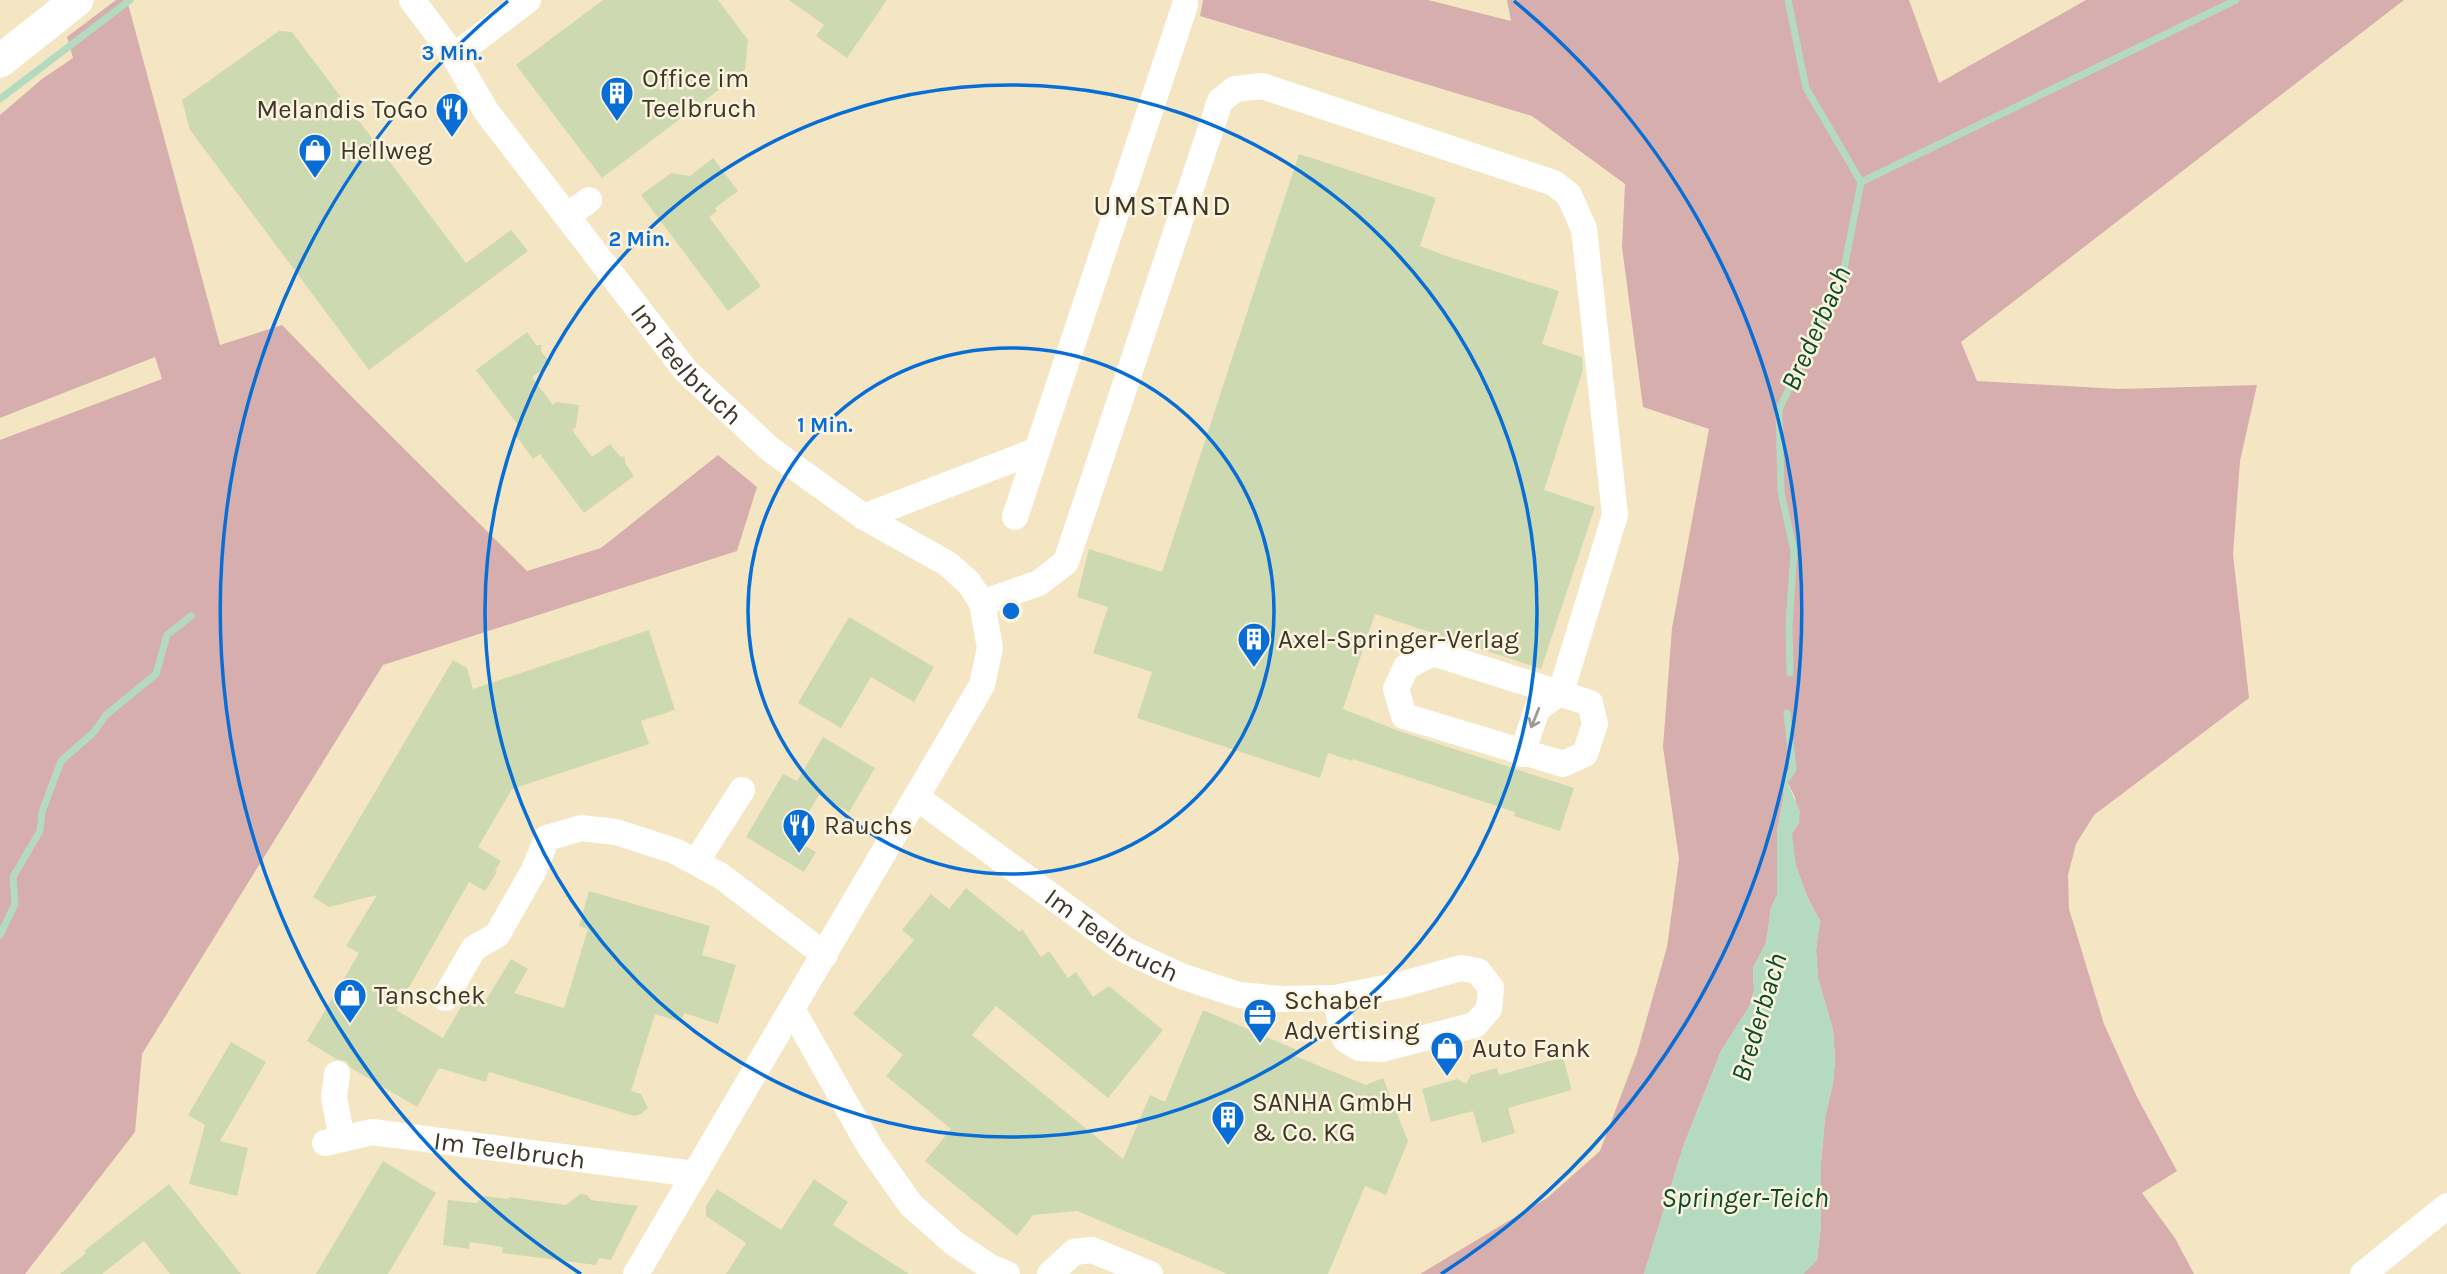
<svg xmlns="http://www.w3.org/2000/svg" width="2447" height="1274" viewBox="0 0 2447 1274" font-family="Karla,sans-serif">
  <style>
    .green { fill: #d6aead }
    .water { fill: #b4dbc0 }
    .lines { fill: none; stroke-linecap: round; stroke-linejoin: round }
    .stream { stroke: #b4dbc0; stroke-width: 7 }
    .building { fill: #cddab1 }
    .minor { stroke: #fff; stroke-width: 26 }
    .major { stroke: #fff; stroke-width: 33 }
    .oneway { stroke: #9e9b94 }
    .ring { fill: none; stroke: #086ed6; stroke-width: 3.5 }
    .labels { text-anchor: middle; stroke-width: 5; stroke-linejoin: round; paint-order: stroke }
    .poi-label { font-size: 26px; fill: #3d3729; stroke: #fdf4df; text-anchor: start }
    .street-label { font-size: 26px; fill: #3d3729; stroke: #fdf4df }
    .neighbourhood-label { font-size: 28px; letter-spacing: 2px; fill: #3d3729; stroke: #fdf4df }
    .water-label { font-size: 28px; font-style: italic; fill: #0a4d2b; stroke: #fdf4df }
    .centre { fill: #086ed6; stroke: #fdf4df; stroke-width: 3.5 }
    .ring-label { font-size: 21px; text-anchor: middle; font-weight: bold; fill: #086ed6; stroke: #fdf4df; stroke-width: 5; stroke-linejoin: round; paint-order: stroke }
  </style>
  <rect width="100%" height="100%" fill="#f5e6c3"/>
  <path class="green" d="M116,0H127L220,345L282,325L356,401L527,571L601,548L718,455L757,487L737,551L383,665L142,1054L135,1132L25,1274H0V440L162,379L155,357L0,418V115L42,79L73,58L67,37Z
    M1203,0H1428L1511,21L1507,0H1909L1939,83L2086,0H2404L1961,342L1977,381L2119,389L2257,385L2240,461L2233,554L2249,698L2094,815L2076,844L2068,875L2069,909L2104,1024L2137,1097L2177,1171L2142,1193L2175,1238L2194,1274H1803L1817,1260L1821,1225V1162L1825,1118L1833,1083L1835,1060L1833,1030L1818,978L1816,950L1820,921L1807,896L1796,866L1792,845V833L1799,823L1795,797L1787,782L1795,773L1782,780L1784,795L1777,832V895L1771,908L1766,943L1753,968L1754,991L1749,1007L1721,1051L1683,1147L1644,1274H1420L1547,1198L1600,1151L1637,1053L1667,947L1679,859L1663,747L1672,628L1709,429L1643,407L1622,247L1625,184L1532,116L1200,16Z"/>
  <path class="water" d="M1793,769L1795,773L1787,783L1800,811L1799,823L1792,833L1796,866L1807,896L1820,921L1816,950L1818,978L1833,1030L1835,1060L1833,1083L1825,1118L1821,1162V1225L1817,1260L1803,1274H1644L1683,1147L1721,1051L1749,1007L1754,991L1753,968L1766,943L1771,908L1777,894V832L1784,795L1782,780Z"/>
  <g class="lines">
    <path class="stream" d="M1788,0L1806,88L1861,182L1844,269L1779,410L1781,492L1794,551L1789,625L1790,673
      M0,99L130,0
      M1861,182L2236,0
      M1787,713L1793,769L1788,777
      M0,935L15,904L13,877L40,831L42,812L61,761L93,733L106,715L156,674L167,635L191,616"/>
  </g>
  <path class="building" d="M603,0H718L748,40L745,70L602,178L516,65Z
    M789,0H887L847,58L816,36L824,25Z
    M279,31L292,32L466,263L511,230L528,251L369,370L190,130L182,100Z
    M1299,154L1436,198L1420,246L1446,256L1559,291L1542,344L1582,357L1583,370L1544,490L1595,507L1541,669L1375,614L1343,709L1399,731L1574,788L1560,831L1514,816L1515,812L1353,759L1352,761L1328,753L1320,778L1137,718L1152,672L1093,653L1108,607L1077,597L1089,549L1162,572Z
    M713,158L738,191L715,208L717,211L709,217L761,286L728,311L641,195L671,173L690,176Z
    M527,332L536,345H542L541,351L551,364L532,377L553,405L556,402L579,405L576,427L572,430L592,457L610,444L620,456L625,457V463L634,476L584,513L540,454L533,459L514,433L521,429L476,370Z
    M849,617L934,667L914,702L871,677L841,728L798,703Z
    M649,630L675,710L641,721L649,744L512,789L478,847L501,861L495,871L497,872L485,891L469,882L396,1010L443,1038L470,991L486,1000L511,959L528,969L514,993L564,1008L588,929L579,926L589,891L710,926L702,955L736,965L718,1024L684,1013L681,1022L655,1014L631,1091L641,1094L648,1108L641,1114L634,1116L489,1072L486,1082L439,1068L417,1107L351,1068L346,1061L336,1059L307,1041L359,953L346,946L377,895L329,907L313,897L453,660L467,668L473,689Z
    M823,737L875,768L849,812L819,795L793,839L816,852L804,872L746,837L783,774L797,781Z
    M966,888L1020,932L1022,929L1041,957L1049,951L1068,978L1076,972L1093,997L1109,986L1163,1030L1108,1098L996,1006L972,1035L1123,1159L1150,1095L1165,1102L1203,1010L1297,1050L1295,1056L1366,1085L1383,1078L1408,1141L1386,1195L1365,1186L1328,1274H1228L1077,1211L1033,1215L1017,1236L925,1161L951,1129L886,1076L903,1055L853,1014L914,940L902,930L931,894L949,909Z
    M231,1042L266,1062L220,1141L248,1148L237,1196L189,1184L205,1125L188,1115Z
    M1563,1057L1572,1090L1508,1108L1515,1133L1482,1143L1473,1111L1431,1122L1422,1089L1457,1079L1466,1084L1471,1075L1497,1068L1499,1075Z
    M383,1161L436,1193L388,1274H316Z
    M814,1179L848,1202L833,1225L909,1274H726L746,1243L706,1216V1206L717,1189L781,1230Z
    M169,1184L241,1274H170L144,1241L102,1274H60L86,1253L84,1251Z
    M580,1194L587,1195L591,1200L638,1206L611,1260L599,1258L596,1265L502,1253L503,1247L470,1242L469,1249L443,1245L448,1200L476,1203L484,1196L508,1199L509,1197L566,1205Z"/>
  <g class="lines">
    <g class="minor">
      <path id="s1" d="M412,0L454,56L486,111L686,371L771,450L864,517L948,564L969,583L982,603L990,648L982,685L636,1274"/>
      <path d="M454,56L528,0"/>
      <path d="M567,216L589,200"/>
      <path d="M864,517L1035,451"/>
      <path d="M1015,517L1185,5"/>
      <path d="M982,603L1039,583L1066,562L1220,101L1235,89L1262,86L1554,183L1569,195L1584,229L1615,515L1561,692L1537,709L1522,754"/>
      <path d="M1433,653L1590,703L1595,724L1585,754L1563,764L1404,716L1396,689L1406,667Z"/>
      <path id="s2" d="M916,797L1125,950L1181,976L1239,995L1281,999L1335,998L1400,985L1461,968L1478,971L1491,988L1489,1009L1475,1025L1382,1049L1359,1048L1345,1039L1335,998"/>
      <path d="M696,862L742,790"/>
      <path d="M445,998L474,948L497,935L534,870L547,838L581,828L616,832L675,851L721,876L825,955"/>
      <path d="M792,1009L870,1147L911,1205L954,1243L990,1267L1007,1274"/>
      <path d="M337,1074L334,1097L342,1139"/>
      <path id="s3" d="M325,1143L372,1132L694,1174"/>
      <path d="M1050,1274L1074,1252L1092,1250L1150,1274"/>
      <path d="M2363,1274L2447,1206"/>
    </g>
    <path class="major" d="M0,61L77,0"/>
  </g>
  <defs><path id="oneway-shaft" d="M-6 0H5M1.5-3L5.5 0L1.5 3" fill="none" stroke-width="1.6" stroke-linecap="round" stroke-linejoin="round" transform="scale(1.75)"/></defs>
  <use class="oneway" href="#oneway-shaft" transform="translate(1535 718) rotate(112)"/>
  <g class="ring">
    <circle cx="1011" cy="611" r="263"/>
    <circle cx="1011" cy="611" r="526"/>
    <path d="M581 1274A790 790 0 0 1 508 1M1514 1A790 790 0 0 1 1441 1274"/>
  </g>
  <defs>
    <symbol id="building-pin" viewBox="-11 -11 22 30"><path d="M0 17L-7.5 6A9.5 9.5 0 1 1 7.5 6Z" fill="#086ed6" stroke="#fdf4df"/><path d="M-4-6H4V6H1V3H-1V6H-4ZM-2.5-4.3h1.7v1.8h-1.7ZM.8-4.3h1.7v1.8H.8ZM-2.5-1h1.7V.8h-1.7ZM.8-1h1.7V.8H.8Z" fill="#fff"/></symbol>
    <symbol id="restaurant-pin" viewBox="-11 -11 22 30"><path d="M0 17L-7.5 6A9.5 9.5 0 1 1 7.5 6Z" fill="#086ed6" stroke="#fdf4df"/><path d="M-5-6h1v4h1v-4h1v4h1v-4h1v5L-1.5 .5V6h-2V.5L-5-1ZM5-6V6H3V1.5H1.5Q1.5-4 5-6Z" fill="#fff"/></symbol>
    <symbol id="shop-pin" viewBox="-11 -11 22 30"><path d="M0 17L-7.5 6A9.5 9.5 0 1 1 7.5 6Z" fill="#086ed6" stroke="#fdf4df"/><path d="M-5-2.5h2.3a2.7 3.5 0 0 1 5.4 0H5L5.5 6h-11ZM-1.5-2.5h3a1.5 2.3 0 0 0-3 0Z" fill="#fff"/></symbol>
    <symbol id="office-pin" viewBox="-11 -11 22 30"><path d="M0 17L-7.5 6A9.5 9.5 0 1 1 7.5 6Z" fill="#086ed6" stroke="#fdf4df"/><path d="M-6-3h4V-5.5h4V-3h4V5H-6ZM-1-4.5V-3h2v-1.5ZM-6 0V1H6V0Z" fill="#fff"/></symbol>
  </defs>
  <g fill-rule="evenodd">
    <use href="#building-pin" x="598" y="74" width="38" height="52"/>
    <use href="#restaurant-pin" x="433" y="90" width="38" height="52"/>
    <use href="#shop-pin" x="296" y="131" width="38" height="52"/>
    <use href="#building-pin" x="1235" y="620" width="38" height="52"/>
    <use href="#restaurant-pin" x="780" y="806" width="38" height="52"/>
    <use href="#shop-pin" x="331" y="976" width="38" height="52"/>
    <use href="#office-pin" x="1241" y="996" width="38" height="52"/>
    <use href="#shop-pin" x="1428" y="1029" width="38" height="52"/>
    <use href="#building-pin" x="1209" y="1098" width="38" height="52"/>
  </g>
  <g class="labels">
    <g class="poi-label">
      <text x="642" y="87">Office im<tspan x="642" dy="30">Teelbruch</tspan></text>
      <text x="428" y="118" text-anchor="end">Melandis ToGo</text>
      <text x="340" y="159">Hellweg</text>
      <text x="1278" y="648">Axel-Springer-Verlag</text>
      <text x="824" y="834">Rauchs</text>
      <text x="374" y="1004">Tanschek</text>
      <text x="1284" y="1009">Schaber<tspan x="1284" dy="30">Advertising</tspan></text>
      <text x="1472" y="1057">Auto Fank</text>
      <text x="1252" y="1111">SANHA GmbH<tspan x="1252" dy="30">&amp; Co. KG</tspan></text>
    </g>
    <g class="street-label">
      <text dy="9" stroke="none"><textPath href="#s1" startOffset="457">Im Teelbruch</textPath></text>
      <text dy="9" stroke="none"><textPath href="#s2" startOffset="240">Im Teelbruch</textPath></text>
      <text dy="9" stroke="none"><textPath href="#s3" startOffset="187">Im Teelbruch</textPath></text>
    </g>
    <g class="neighbourhood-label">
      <text x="1163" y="215">UMSTAND</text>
    </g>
    <g class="water-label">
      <text transform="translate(1815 328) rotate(-66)" y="10">Brederbach</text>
      <text transform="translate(1758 1017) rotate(-73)" y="10">Brederbach</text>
      <text x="1745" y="1207">Springer-Teich</text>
    </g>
  </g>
  <circle cx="1011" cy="611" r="10" class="centre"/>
  <g class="ring-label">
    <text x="452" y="60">3 Min.</text>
    <text x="639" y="246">2 Min.</text>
    <text x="825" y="432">1 Min.</text>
  </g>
</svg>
